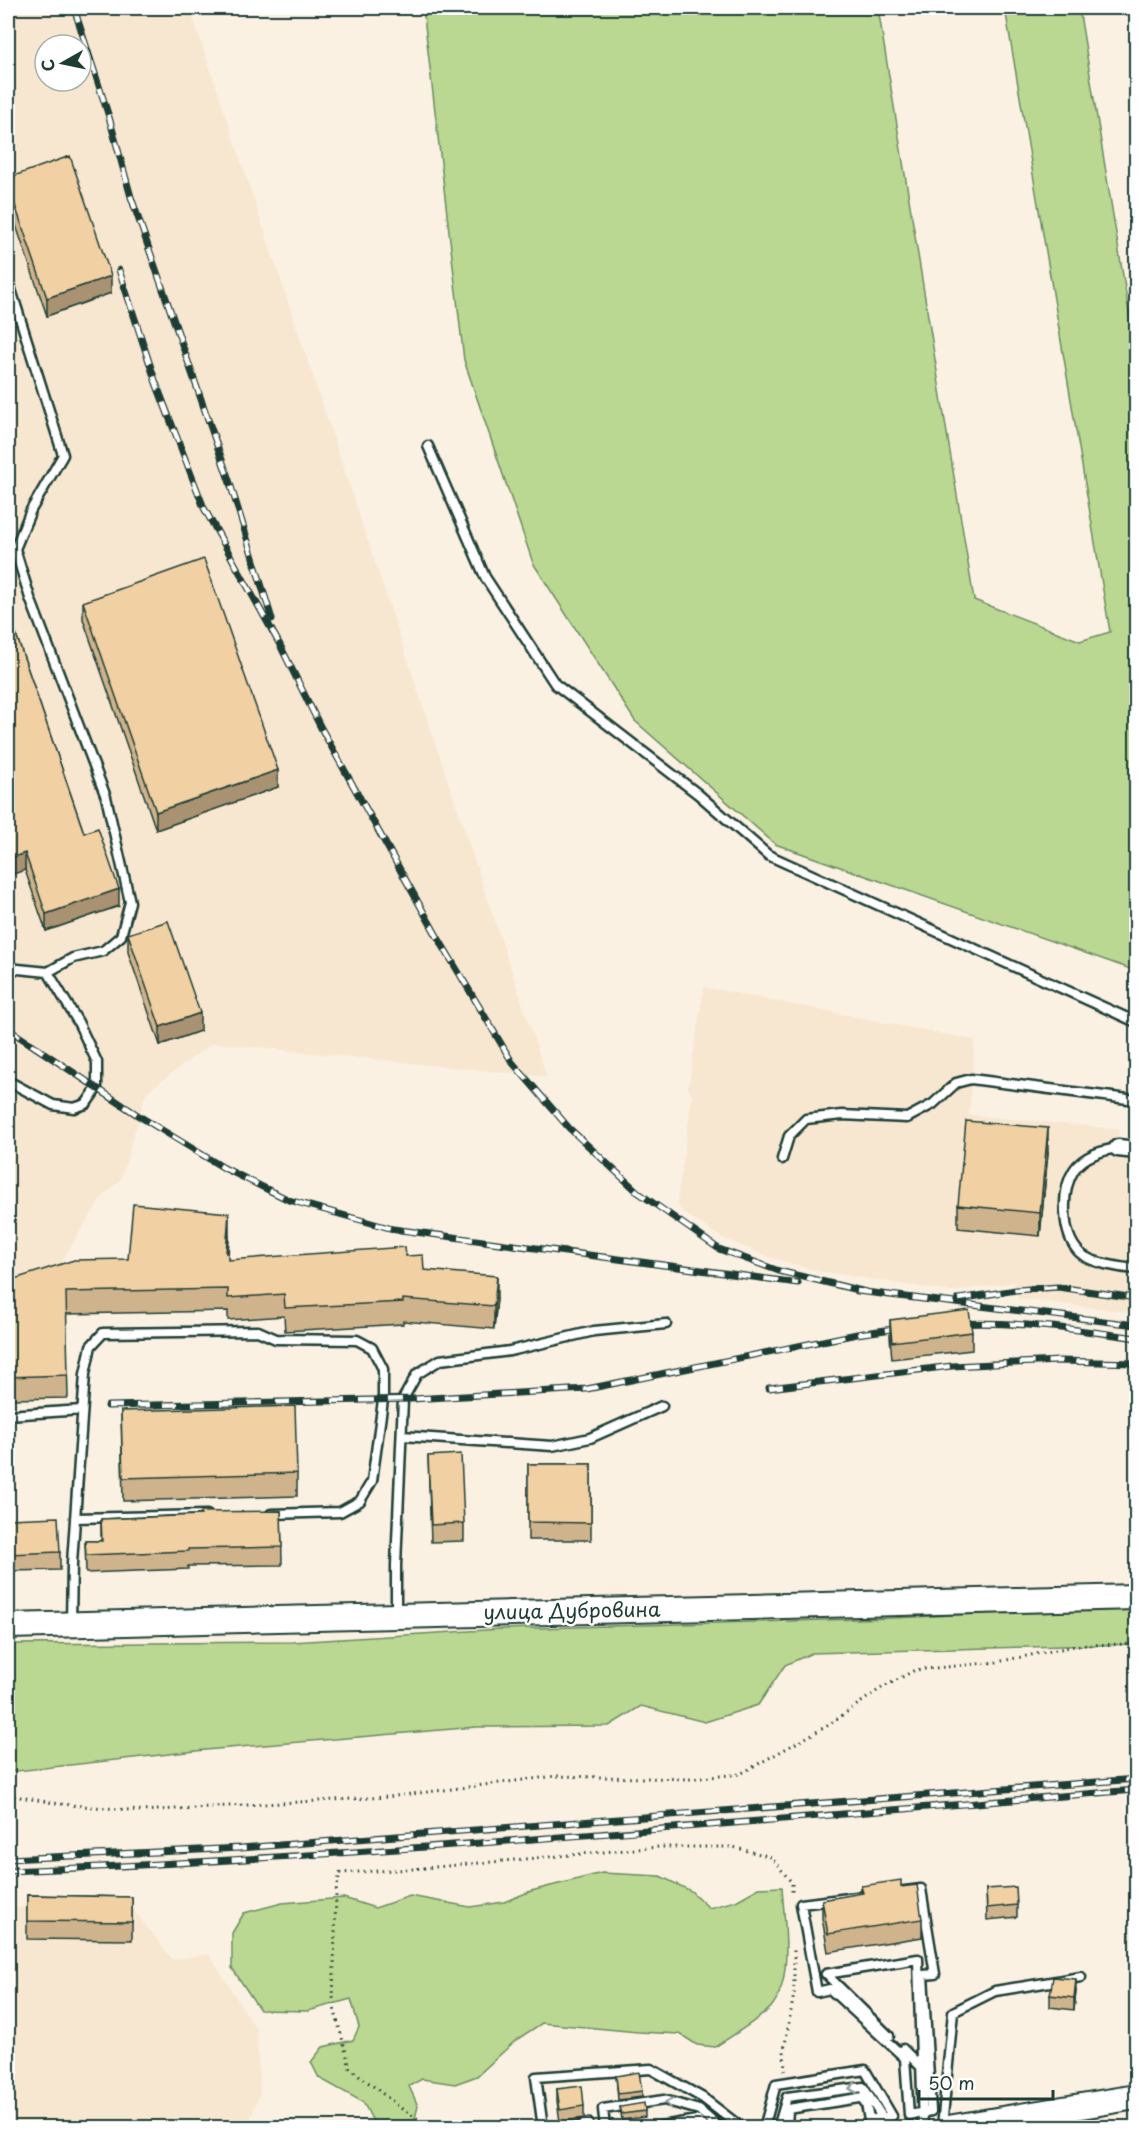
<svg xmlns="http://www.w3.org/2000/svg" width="1144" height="2135" viewBox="0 0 1144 2135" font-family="'Playpen Sans',sans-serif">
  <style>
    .built { fill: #f8e7d0; fill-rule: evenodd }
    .green { fill: #bad891; stroke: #6c8a62; stroke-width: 1.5 }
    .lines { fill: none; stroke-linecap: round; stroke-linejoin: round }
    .lane-casing { stroke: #1f3d34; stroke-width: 13 }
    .street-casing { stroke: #1f3d34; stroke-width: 21 }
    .secondary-casing { stroke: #1f3d34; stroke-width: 28 }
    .path { stroke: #1f3d34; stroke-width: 3; stroke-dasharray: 1.5 4.5; stroke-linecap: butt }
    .lane { stroke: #fff; stroke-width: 8 }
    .street { stroke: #fff; stroke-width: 16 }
    .secondary { stroke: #fff; stroke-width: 24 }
    .rail-casing { stroke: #1f3d34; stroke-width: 7 }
    .rail { stroke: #fff; stroke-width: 4.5; stroke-dasharray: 14; stroke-linecap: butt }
    .wall { fill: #cfb38c; stroke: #1f3d34; stroke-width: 1.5 }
    .shaded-wall { fill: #a99272; stroke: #1f3d34; stroke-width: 1.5 }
    .building { fill: #f1d0a3; stroke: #1f3d34; stroke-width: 1.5 }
    .oneway { stroke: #8f9e9a }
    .labels { text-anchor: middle; stroke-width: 5; stroke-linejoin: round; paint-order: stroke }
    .street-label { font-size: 20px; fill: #1f3d34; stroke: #fff }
  </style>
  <rect width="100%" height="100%" fill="#fbf1e3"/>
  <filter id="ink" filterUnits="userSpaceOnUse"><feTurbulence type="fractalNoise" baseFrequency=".0167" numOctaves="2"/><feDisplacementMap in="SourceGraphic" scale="12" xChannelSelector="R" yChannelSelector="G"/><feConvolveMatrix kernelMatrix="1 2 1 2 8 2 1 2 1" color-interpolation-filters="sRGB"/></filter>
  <g filter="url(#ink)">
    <path class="built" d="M8,8H190L547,1077L212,1043L146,1093L121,1179L100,1200L46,1287L8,1298ZM45,45H81V81H45Z
      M704,987L975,1040L969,1115L1119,1129L1117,1156L1136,1158V1313L1018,1299L1015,1282L952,1292L817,1271L772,1258L724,1239L682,1212L677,1203L692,1096L688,1088Z
      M8,1907L134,1910L172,1959L209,1954L257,2030L260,2093L247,2127L8,2128Z"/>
    <path class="green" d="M423,8H878L974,600L1080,641L1110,632L1005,8H1079L1136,355V971L775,844L635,721L533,563L464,360Z
      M1136,1606V1644L812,1653L785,1665L758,1705L705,1722L641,1706L609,1726L476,1727L205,1750L8,1772V1644L292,1642L502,1629L893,1618Z
      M602,1873L660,1876L691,1891L709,1908L736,1901L759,1888L782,1887C784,1921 794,1978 772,2006C765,2016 727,2039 715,2047L697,2045L680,2034L638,2032L542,2023L516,2040L477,2076L455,2084L422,2079L409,2086L418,2106L413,2127H376L363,2102L319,2078L311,2062L323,2047L353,2040L359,2027L351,1999L308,2011L260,2010L232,1968V1933L244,1913L282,1903L344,1898L375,1908L410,1896L470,1907L504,1902L531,1891Z"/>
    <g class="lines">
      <defs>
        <path id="lane" d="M8,280L63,455L31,510L15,549L30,598L106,797L130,902L121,936L103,951L73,958L48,972L8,968
          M428,446L485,577L555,684L698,794L768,855L1136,1022
          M8,1081L53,1105L74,1108L86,1104L97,1088V1062L78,1022L48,972
          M1118,1148C1103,1150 1083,1156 1074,1170C1061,1190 1061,1235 1080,1253C1090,1263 1122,1268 1136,1269
          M782,1159L789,1136L806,1119L842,1115L907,1118L933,1104L956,1083L971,1079L1136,1100
          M8,1415L82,1410
          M402,1436L552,1446L590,1438L662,1406
          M75,1518L207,1515
          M396,1615V1565L403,1399L417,1374L440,1360L510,1351L594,1331L666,1324
          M71,1624L72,1563L85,1374L91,1346L103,1333L258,1331L276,1339L357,1340L372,1348L383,1369V1400L372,1481L360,1501L340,1512L271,1514
          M921,1889L935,1974L923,1975L931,2111L909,2115L905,2058L830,1989L817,1992L801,1904Z
          M889,2036L826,1974L918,1959L923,2128
          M903,2049L920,2066
          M942,2127L953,2012L995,1991L1081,1977
          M543,2128L536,2077L651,2069L703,2098L742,2128
          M575,2128L588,2123L589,2128
          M605,2128L603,2109L664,2100L699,2110L720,2128
          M650,2128L697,2120L706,2128
          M764,2128L776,2084L865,2070L892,2116L869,2120L866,2104L862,2098H859L788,2109L787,2128
          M778,2128L787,2097L863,2087L889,2128"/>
        <path id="street" d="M1118,1148L1136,1150"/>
        <path id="secondary" d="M8,1626L1136,1597
          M948,2128L1136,2097"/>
      </defs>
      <use href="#lane" class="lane-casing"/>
      <use href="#street" class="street-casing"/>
      <use href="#secondary" class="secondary-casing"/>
      <path class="path" d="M8,1795L60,1804L141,1811L387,1797L556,1776L690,1779L740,1774L827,1726L880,1689L915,1670L997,1662L1080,1645L1136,1644
        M785,2071L784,2050L794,1994V1946
        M433,2128L402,2109L350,2068L333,2004L336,1892L340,1873L413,1869L659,1847H733L771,1857L792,1883V1895"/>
      <use href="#lane" class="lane"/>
      <use href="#street" class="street"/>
      <use href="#secondary" class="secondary"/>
      <defs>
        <path id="rail" d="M74,8L109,117L131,197L229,480L272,619
          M119,270L156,383L204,508L280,645L321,728L437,936L512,1062L569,1128L639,1193L719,1249L779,1271L866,1292
          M8,1029L139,1116L224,1168L289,1200L393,1229L798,1283
          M857,1291L1136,1325
          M959,1299L1016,1290L1058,1287L1136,1298
          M954,1324C1016,1321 1076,1329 1136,1338
          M769,1388L952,1366L1060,1361L1136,1363
          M108,1406L412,1399L587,1389L857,1334L907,1327
          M8,1859L241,1848L1136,1779
          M8,1871C384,1856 760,1820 1136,1790"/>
      </defs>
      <use href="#rail" class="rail-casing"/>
      <use href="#rail" class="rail"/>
    </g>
    <path class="wall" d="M8,178L111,293L47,316L8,202Z
      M83,602L278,787L156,830L83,619Z
      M8,611L84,833L119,906L46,931L25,870Z
      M128,934L200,1031L160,1045L128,952Z
      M1048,1152L1040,1236L958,1228V1205Z
      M229,1236L228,1260L406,1256L424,1270L497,1298L494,1329L403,1321V1324L285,1331L284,1316L228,1320V1311L66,1314L68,1398L8,1399V1281L128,1259Z
      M890,1320L972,1332V1350L892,1359L890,1337Z
      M121,1411L297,1473V1496L123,1501Z
      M428,1456L464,1523V1541L431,1542Z
      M528,1464H591V1540H528Z
      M281,1511L282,1565L188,1566V1569L86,1573L85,1541H101V1519Z
      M8,1519L60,1552V1570L8,1571Z
      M861,1886L901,1887L922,1919V1937L828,1952L822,1918V1900L861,1894Z
      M986,1889L1017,1905V1917L987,1920Z
      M27,1895L132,1897V1940L27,1939Z
      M8,1957L11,1989V2007H8Z
      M1076,1991L1074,2010L1050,2007V1995Z
      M616,2076L642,2091V2097L618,2100Z
      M557,2089L584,2106V2118L560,2122L557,2101Z
      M620,2107L645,2111V2117L622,2120Z"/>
    <path class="shaded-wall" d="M111,276V293L47,316V298Z
      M278,770V787L156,830V812Z
      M25,853V870L8,876V859Z
      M119,889V906L46,931V914Z
      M200,1013V1031L160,1045V1027Z
      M1048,1128V1152L1040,1236V1213Z
      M229,1213V1236L226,1275V1253Z
      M497,1276V1298L494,1329V1306Z
      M1076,1979V1991L1074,2010V1998Z"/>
    <path class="building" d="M70,156L111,276L47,298L8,185V178Z
      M204,559L278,770L156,812L83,602Z
      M8,611L84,833L98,828L119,889L46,914L25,853L8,859Z
      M168,921L200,1013L160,1027L128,934Z
      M966,1121L1048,1128L1040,1213L958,1205Z
      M133,1204L229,1213L226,1253L228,1252V1260L405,1247L406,1256L423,1255L424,1270L497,1276L494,1306L403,1299V1302L285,1308L284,1294L228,1298V1289L66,1292L68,1375L8,1377V1281L74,1260L128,1259Z
      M969,1310L972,1332L892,1342L890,1320Z
      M295,1406L297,1473L123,1478L121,1411Z
      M461,1454L464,1523L431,1525L428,1456Z
      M528,1464H591V1523L528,1522Z
      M281,1511L282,1547L188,1549V1551L86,1555L85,1541H102L101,1519L201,1515V1512Z
      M58,1517L60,1552L8,1554V1519Z
      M901,1880V1887L917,1885L922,1919L828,1934L822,1900L863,1893L861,1886Z
      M1016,1887L1017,1905L987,1908L986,1889Z
      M27,1895L132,1897V1922L27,1921Z
      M8,1957H11V1989H8Z
      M1053,1977L1076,1979L1074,1998L1050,1995Z
      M639,2072L642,2091L618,2094L616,2076Z
      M582,2086L584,2106L560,2110L557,2089Z
      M644,2103L645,2111L622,2114L620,2107Z"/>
    <defs><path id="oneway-chevron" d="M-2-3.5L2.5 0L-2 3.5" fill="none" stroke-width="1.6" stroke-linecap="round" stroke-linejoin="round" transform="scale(1.5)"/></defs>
    <g class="oneway">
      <use href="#oneway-chevron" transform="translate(853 2088) rotate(173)"/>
      <use href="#oneway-chevron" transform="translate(669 2103) rotate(-170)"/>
    </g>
  </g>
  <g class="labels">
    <g class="street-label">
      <text transform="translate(572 1611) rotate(-1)" y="7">улица Дубровина</text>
    </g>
  </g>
  <rect width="1144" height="2135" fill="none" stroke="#fff" stroke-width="30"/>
  <rect x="15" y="15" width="1114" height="2105" fill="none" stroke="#1f3d34" stroke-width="2" filter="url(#ink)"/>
  <g transform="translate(63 63) rotate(261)"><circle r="28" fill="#ffffff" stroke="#a5b1ae" stroke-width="1.5"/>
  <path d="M0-4.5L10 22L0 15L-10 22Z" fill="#1f3d34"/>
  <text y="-9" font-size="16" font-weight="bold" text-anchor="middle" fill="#1f3d34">С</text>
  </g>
  <path d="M919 2090v9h134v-9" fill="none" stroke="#1f3d34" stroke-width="3"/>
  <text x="928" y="2090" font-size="18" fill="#1f3d34" stroke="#ffffff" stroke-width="4.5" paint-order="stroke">50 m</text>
</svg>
